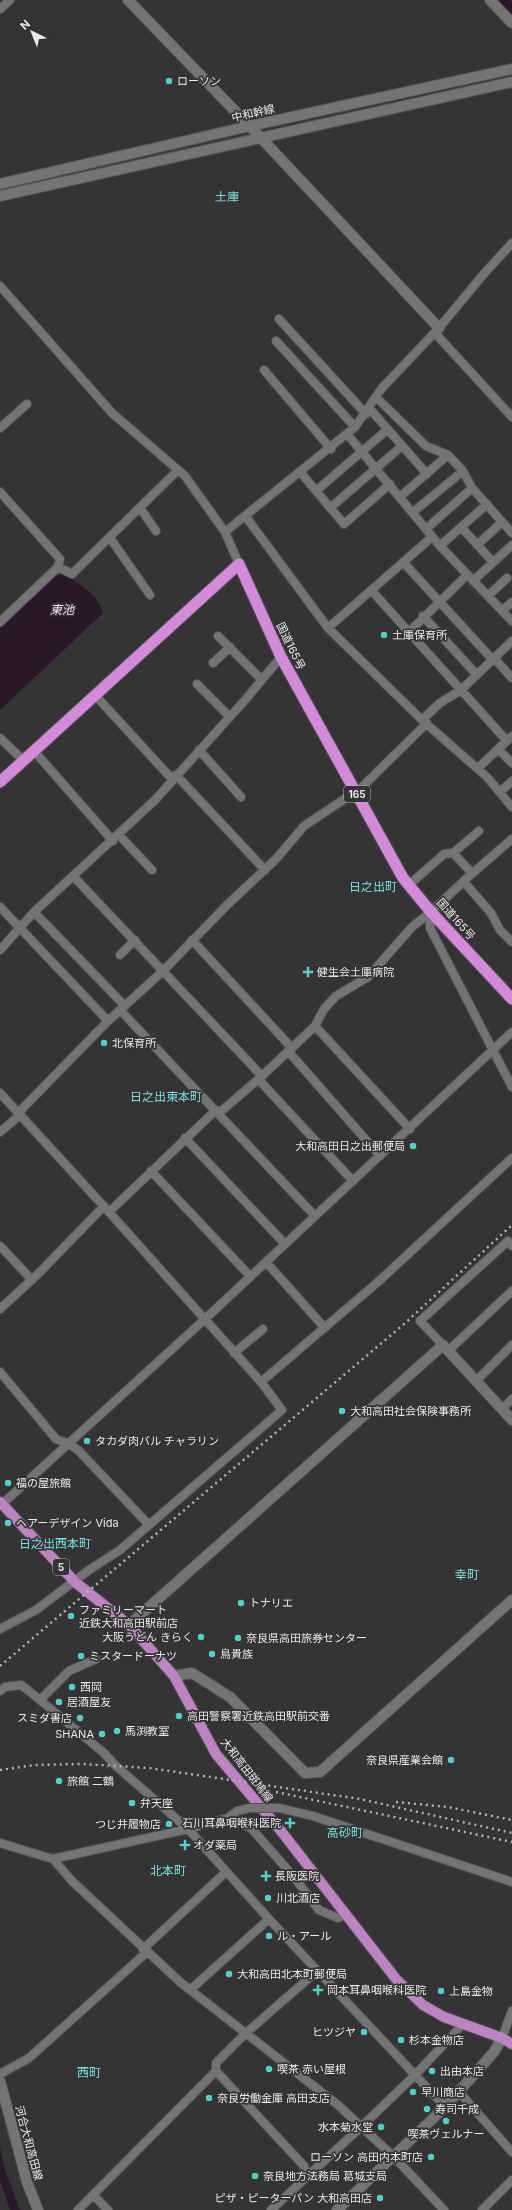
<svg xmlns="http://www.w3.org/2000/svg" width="512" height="2210" viewBox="0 0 512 2210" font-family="Inter,'Noto Sans JP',sans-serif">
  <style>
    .water { fill: #29182a }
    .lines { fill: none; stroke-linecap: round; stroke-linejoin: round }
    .river { stroke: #29182a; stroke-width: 15 }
    .minor-casing { stroke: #535153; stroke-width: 10 }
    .tertiary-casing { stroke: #535153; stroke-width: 12 }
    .secondary-casing { stroke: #535153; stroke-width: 12 }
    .primary-casing { stroke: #535153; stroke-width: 12 }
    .trunk-casing { stroke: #535153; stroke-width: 13 }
    .minor { stroke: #767376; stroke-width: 8 }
    .tertiary { stroke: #767376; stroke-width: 10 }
    .secondary { stroke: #767376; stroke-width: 10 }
    .primary { stroke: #bc84c0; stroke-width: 10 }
    .trunk { stroke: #d38ad8; stroke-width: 11 }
    .rail { stroke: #b4b2b4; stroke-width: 2.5; stroke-dasharray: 2 4; stroke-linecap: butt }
    .minor-bridge-casing { stroke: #535153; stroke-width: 10; stroke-linecap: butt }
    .minor-bridge { stroke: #767376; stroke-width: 8 }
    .poi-dot { fill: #55cec5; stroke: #353335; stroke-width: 1.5 }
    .labels { text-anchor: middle; stroke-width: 3.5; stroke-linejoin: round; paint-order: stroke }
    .shield { fill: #353335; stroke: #b4b2b4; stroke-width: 1 }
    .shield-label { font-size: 10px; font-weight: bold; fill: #ebe9eb }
    .poi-label { font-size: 11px; fill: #ebe9eb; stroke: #353335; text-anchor: start }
    .street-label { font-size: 11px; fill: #ebe9eb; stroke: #353335 }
    .neighbourhood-label { font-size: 12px; fill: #77e2d9; stroke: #353335 }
    .water-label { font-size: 12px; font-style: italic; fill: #fcd4fe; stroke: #353335 }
  </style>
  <rect width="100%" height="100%" fill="#353335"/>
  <path class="water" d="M62,574C77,581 100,596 103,613L0,710V628L50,579Z
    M0,2148L5,2170L20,2210H10L0,2180Z"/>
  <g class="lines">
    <path class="river" d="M503,0L512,10"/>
    <defs>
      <path id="minor" d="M0,9L10,0
        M0,286L112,413L185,476L225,532L239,564
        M279,319L366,414
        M435,333L512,417
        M276,341L355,427
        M264,370L331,449
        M376,397L426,446L448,455L463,471L472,488L512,533
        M369,408L427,474
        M0,428L27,404
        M347,434L440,546L512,621
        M301,473L344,524L390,484
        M316,491L388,429
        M0,492L60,559L58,567L0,622
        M401,496L448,455
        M140,508L156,531
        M330,508L402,446
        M413,512L463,471
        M246,517L328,628L422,720L487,777L512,807
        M461,527L493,562
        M426,529L472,488
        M225,532L355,427L382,388L439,328L482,276L512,243
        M110,538L150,595
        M477,545L502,522
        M440,546L487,504
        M403,562L493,660
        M58,567L72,574L178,470
        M473,581L512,545
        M371,590L507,741
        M488,596L507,578
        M502,611L512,602
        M423,616L477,675
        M328,628L432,537
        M409,632L467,575
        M218,636L262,680
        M494,658L512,678
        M213,663L230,647
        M197,684L230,717
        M95,695L172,779
        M422,720L440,703L461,690L512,641
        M0,738L24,761
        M498,749L512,763
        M199,750L241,797
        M34,751L113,841
        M478,768L512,736
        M176,775L265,870
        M500,792L512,781
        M119,835L152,870
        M453,853L479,831
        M73,876L262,1076
        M464,882L491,913L500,930L512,942
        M409,885L444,854L453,853L472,873
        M0,907L108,1021
        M34,912L125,1006
        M431,912L430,928L512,1087
        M192,940L291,1047
        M0,950L34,912L155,800L245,700L281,657
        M120,955L135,940
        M120,1010L315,1216
        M315,1026L410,1129
        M288,1051L380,1156
        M258,1079L353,1181
        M0,1093L109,1212L261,1382L282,1410L120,1550L89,1570L36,1610L0,1629
        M19,1112L108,1021L164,970L227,905L276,859L304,826L361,788L427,723
        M219,1113L262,1076L315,1026L324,1009L336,996L368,977L412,927L431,912L467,878L512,839
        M0,1132L21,1114
        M185,1138L285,1244
        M151,1171L250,1276
        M109,1212L216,1110
        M0,1246L32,1280
        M266,1262L324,1327
        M0,1309L39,1273L104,1206
        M443,1345L420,1321L508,1241L512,1246
        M448,1351L512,1291
        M234,1353L263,1329
        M0,1372L56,1439L70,1444L79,1451L148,1524
        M476,1381L512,1345
        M261,1382L379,1281L512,1158
        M502,1409L512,1399
        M0,1506L205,1319L512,1032
        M0,1691L5,1687L21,1685L29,1691L104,1753L115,1765L188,1829L269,1919L445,2107
        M40,1700L69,1671L96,1659
        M279,1808L313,1816L512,1882
        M228,1818L251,1828L294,1877L319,1910L338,1918L345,1915
        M0,1843L53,1859L188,1829L228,1818L237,1811L250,1808
        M53,1859L72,1881L180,1982L338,2105L394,2157L444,2210
        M143,1949L226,1872
        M190,1990L269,1919
        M502,2038L512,2011
        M0,2074L29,2058L147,1952
        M459,2092L512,2152
        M306,2176L304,2166L216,2071V2063L246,2033L317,1971
        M94,2196L108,2210
        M78,2210L216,2071
        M271,2210L362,2126L415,2075L463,2024
        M482,2210L512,2180"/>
      <path id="tertiary" d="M128,0L261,138L439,328
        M490,0L512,23
        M129,1625L443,1345L512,1420
        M174,1676L192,1673L230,1697L305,1773L320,1772L512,1600
        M337,2210L445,2107L494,2052L502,2038"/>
      <path id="secondary" d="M0,184L250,126L512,69
        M0,196L512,82
        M0,2081L27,2182L38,2210"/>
      <path id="primary" d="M0,1502L75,1582L129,1625L174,1676L216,1754L281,1831L396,1979L423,2005L444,2017L502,2038L512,2044"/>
      <path id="trunk" d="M0,782L239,564L281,657L403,878L431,912L512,999"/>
    </defs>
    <use href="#minor" class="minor-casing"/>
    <use href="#tertiary" class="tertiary-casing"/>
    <use href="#secondary" class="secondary-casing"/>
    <use href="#primary" class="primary-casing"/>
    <use href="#trunk" class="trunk-casing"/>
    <use href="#minor" class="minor"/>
    <use href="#tertiary" class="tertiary"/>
    <use href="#secondary" class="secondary"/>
    <use href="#primary" class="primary"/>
    <use href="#trunk" class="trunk"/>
    <path class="rail" d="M0,1666L403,1325L512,1225
      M0,1770L35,1765L83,1764L149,1768L360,1799L512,1833
      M276,1792L512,1842
      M396,1802L448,1807L512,1820"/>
    <defs>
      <path id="minor-bridge" d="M250,1808H279"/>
    </defs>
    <use href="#minor-bridge" class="minor-bridge-casing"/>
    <use href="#minor-bridge" class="minor-bridge"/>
  </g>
  <g class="poi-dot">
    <circle cx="169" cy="81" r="4"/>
    <circle cx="384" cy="635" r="4"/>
    <path d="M306 966h4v4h4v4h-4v4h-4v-4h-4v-4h4z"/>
    <circle cx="104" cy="1043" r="4"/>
    <circle cx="413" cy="1146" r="4"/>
    <circle cx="342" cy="1411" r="4"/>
    <circle cx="87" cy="1441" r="4"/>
    <circle cx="8" cy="1483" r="4"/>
    <circle cx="8" cy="1523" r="4"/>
    <circle cx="241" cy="1603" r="4"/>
    <circle cx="71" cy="1616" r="4"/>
    <circle cx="201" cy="1637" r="4"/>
    <circle cx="238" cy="1638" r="4"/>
    <circle cx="212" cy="1654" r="4"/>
    <circle cx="81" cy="1656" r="4"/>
    <circle cx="72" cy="1687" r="4"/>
    <circle cx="59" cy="1702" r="4"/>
    <circle cx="179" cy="1716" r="4"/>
    <circle cx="80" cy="1718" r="4"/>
    <circle cx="117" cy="1731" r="4"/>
    <circle cx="102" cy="1734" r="4"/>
    <circle cx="451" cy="1760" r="4"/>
    <circle cx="59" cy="1781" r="4"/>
    <circle cx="132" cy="1803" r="4"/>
    <path d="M288 1817h4v4h4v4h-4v4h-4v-4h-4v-4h4z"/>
    <circle cx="169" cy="1824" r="4"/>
    <path d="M183 1839h4v4h4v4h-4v4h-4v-4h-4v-4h4z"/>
    <path d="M264 1870h4v4h4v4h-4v4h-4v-4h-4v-4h4z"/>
    <circle cx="268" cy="1898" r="4"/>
    <circle cx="269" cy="1936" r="4"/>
    <circle cx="229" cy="1974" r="4"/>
    <path d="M316 1984h4v4h4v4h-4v4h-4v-4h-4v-4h4z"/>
    <circle cx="441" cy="1991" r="4"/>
    <circle cx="364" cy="2032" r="4"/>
    <circle cx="401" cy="2040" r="4"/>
    <circle cx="269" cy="2069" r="4"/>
    <circle cx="432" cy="2071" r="4"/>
    <circle cx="413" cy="2092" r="4"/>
    <circle cx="209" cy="2098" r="4"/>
    <circle cx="427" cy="2109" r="4"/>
    <circle cx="446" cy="2121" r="4"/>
    <circle cx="381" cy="2127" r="4"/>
    <circle cx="431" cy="2157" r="4"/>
    <circle cx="255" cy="2176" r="4"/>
    <circle cx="380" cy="2198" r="4"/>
  </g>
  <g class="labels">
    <g class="shield">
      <rect x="344" y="786" width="26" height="16" rx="3"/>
      <rect x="53" y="1559" width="16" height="16" rx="3"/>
    </g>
    <g class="shield-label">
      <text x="357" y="798">165</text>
      <text x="61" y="1571">5</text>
    </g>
    <g class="poi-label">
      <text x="177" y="85">ローソン</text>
      <text x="392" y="639">土庫保育所</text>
      <text x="317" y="976">健生会土庫病院</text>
      <text x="112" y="1047">北保育所</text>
      <text x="405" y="1150" text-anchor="end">大和高田日之出郵便局</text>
      <text x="350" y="1415">大和高田社会保険事務所</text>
      <text x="95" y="1445">タカダ肉バル チャラリン</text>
      <text x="16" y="1487">福の屋旅館</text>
      <text x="16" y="1527">ヘアーデザイン Vida</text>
      <text x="249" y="1607">トナリエ</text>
      <text x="79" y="1614">ファミリーマート<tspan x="79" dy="13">近鉄大和高田駅前店</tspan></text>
      <text x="193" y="1641" text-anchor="end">大阪うどん きらく</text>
      <text x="246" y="1642">奈良県高田旅券センター</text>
      <text x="220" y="1658">鳥貴族</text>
      <text x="89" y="1660">ミスタードーナツ</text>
      <text x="80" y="1691">西岡</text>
      <text x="67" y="1706">居酒屋友</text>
      <text x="187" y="1720">高田警察署近鉄高田駅前交番</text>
      <text x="72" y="1722" text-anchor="end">スミダ書店</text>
      <text x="125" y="1735">馬渕教室</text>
      <text x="94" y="1738" text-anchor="end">SHANA</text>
      <text x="443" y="1764" text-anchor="end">奈良県産業会館</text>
      <text x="67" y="1785">旅館 二鶴</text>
      <text x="140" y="1807">弁天座</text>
      <text x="281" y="1827" text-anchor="end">石川耳鼻咽喉科医院</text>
      <text x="161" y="1828" text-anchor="end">つじ井履物店</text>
      <text x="193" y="1849">オダ薬局</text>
      <text x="275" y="1880">長阪医院</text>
      <text x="276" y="1902">川北酒店</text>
      <text x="277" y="1940">ル・アール</text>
      <text x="237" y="1978">大和高田北本町郵便局</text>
      <text x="327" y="1994">岡本耳鼻咽喉科医院</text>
      <text x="449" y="1995">上島金物</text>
      <text x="356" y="2036" text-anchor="end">ヒツジヤ</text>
      <text x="409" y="2044">杉本金物店</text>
      <text x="277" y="2073">喫茶 赤い屋根</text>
      <text x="440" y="2075">出由本店</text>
      <text x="421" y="2096">早川商店</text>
      <text x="217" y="2102">奈良労働金庫 高田支店</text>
      <text x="435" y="2113">寿司千成</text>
      <text x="373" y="2131" text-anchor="end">水本菊水堂</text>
      <text x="446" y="2138" text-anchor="middle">喫茶ヴェルナー</text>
      <text x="423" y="2161" text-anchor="end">ローソン 高田内本町店</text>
      <text x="263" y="2180">奈良地方法務局 葛城支局</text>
      <text x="372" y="2202" text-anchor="end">ピザ・ピーターパン 大和高田店</text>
    </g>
    <g class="street-label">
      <text transform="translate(253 113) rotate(-13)" y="4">中和幹線</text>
      <text transform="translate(291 646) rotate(64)" y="4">国道165号</text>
      <text transform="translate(456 919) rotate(48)" y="4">国道165号</text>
      <text transform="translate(247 1770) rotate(52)" y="4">大和高田斑鳩線</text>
      <text transform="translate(29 2143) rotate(75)" y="4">河合大和高田線</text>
    </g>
    <g class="neighbourhood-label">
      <text x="227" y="201">土庫</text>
      <text x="373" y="891">日之出町</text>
      <text x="166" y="1101">日之出東本町</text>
      <text x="55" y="1548">日之出西本町</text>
      <text x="467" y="1579">幸町</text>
      <text x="345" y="1837">高砂町</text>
      <text x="168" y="1875">北本町</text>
      <text x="89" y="2077">西町</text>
    </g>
    <g class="water-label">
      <text x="62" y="614">東池</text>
    </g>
  </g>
  <g transform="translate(32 32) rotate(317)" stroke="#353335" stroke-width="3" paint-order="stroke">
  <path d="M0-3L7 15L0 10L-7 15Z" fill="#ebe9eb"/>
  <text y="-6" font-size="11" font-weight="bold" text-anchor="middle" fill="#ebe9eb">N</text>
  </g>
</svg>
